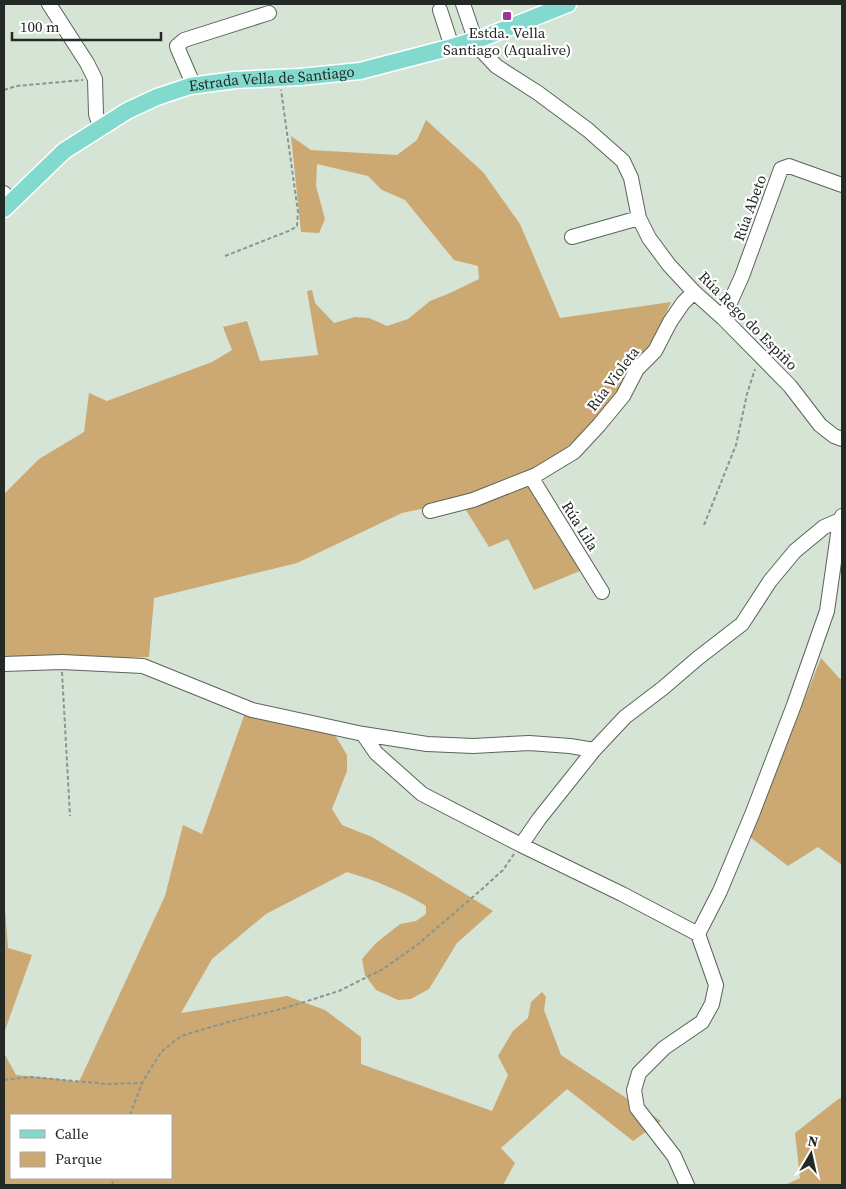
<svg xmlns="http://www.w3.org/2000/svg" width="846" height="1189" viewBox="0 0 846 1189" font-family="'Source Serif 4',serif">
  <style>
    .green { fill: #cca873; fill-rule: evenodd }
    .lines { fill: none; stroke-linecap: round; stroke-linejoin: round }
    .minor-casing { stroke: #596559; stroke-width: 16 }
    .major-casing { stroke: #fff; stroke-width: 19 }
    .path { stroke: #8a958b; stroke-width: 2; stroke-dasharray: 4 2.5; stroke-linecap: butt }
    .minor { stroke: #fff; stroke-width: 14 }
    .major { stroke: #82dace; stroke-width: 16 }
    .poi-dot { fill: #9f3495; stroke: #fff; stroke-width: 2 }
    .labels { text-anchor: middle; stroke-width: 4.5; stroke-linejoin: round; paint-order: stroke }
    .poi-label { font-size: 15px; fill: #232924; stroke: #fff }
    .street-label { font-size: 15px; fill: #232924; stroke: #fff }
  </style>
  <rect width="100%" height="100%" fill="#d6e4d6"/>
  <path class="green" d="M426,120L483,172L520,224L560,318L671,302L653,344L632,366L607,408L571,444L531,474L587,568L534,590L508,539L489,547L464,507L440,505L402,513L297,563L154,598L149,657L4,661V494L39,459L84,432L89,393L107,401L212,362L232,350L223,327L247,321L260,361L318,355L307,291L312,290L315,303L334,323L355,317L369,318L387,326L408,319L430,301L450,293L479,279L478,266L454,260L405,200L382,190L368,176L317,164L316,186L325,219L319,233L301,232L291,136L311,150L397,155L417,140Z
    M821,658L840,679L842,678V865L818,847L788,866L750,837Z
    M245,713L335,735L347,755V771L332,809L342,825L372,837L493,911L457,943L429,989L411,999L398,1000L376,990L365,975L362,959L376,943L400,924L416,921L426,914V906C402,891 374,880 347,872L266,914L212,959L181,1013L287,996L325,1010L361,1037V1064L492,1111L508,1075L498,1056L513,1031L528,1018L531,1002L542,992L546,997L544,1010L561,1055L661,1121L633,1141L567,1089L501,1148L515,1163L503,1185H4V1053L16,1075L58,1079L79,1082L165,896L183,825L202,834ZM11,1115H171V1178H11Z
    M4,896L8,948L32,955L4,1033Z
    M842,1097V1185H785L800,1178L795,1133L837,1100Z"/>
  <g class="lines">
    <defs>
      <path id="minor" d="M49,4L87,63L95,79L96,114L98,120L103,126
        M463,4L475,39L483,52L496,66L538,93L588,130L623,161L631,178L639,218L649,238L669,265L694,292L723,318L790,386L820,425L834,436L842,439
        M440,10L452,47
        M194,86L178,49L177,46L184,40L269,13
        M4,193L10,202
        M572,237L639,218
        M723,318L742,276L781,169L789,166L842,185
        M531,477L602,592
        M430,511L473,500L536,475L574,452L599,425L623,396L637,369L655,351L670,322L683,303L694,292
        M4,664L62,662L143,666L252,710L363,734L427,744L473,746L529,743L570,746L594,750
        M363,734L376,753L422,794L521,845L622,894L698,934L716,985L712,1004L702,1022L664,1048L639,1073L634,1090L637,1108L674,1156L687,1185
        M521,845L539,819L594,750L625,717L663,688L698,658L742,624L770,581L795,551L824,527L840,520
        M698,934L720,891L753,812L794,705L827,611L840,520L842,516"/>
      <g id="major">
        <path id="s1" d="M4,209L64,151L127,111L157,97L190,86L235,80L300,77L360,71L452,47L485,37L568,4"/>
      </g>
    </defs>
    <use href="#minor" class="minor-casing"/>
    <use href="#major" class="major-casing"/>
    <path class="path" d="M4,90L16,86L83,80
      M225,256L291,230L297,226L298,212L281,90
      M704,525L736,445L747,394L755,369
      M62,672L70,816
      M4,1080L31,1077L107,1084L141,1083
      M130,1115L142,1083L161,1052L181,1036L228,1022L285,1008L339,991L383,969L417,945L481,890L503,870L514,854
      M112,1185L114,1178"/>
    <use href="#minor" class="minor"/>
    <use href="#major" class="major"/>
  </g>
  <rect class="poi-dot" x="502" y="11" width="10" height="10" rx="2.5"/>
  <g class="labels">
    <g class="poi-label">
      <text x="507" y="38">Estda. Vella<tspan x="507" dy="17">Santiago (Aqualive)</tspan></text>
    </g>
    <g class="street-label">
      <text dy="5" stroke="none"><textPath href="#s1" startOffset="308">Estrada Vella de Santiago</textPath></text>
      <text transform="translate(750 208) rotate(-70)" y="5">Rúa Abeto</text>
      <text transform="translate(748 321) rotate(45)" y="5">Rúa Rego do Espiño</text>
      <text transform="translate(613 379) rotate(-53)" y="5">Rúa Violeta</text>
      <text transform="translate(580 526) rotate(58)" y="5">Rúa Lila</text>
    </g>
  </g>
  <rect width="846" height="1189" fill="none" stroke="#232924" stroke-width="10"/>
  <rect x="10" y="1114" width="162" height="65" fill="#ffffff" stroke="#a7a9a7"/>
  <rect x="20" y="1130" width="25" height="8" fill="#82dace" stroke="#a7a9a7"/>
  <text x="55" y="1139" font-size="15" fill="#232924">Calle</text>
  <rect x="20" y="1152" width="25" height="15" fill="#cca873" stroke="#a7a9a7"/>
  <text x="55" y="1164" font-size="15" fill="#232924">Parque</text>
  <g transform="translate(811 1154) rotate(9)" stroke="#ffffff" stroke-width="4" paint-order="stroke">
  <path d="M0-4L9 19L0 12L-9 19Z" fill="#232924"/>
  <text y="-8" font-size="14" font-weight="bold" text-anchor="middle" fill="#232924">N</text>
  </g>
  <path d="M12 32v8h149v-8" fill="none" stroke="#232924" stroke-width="2.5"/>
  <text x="20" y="32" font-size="15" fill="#232924" stroke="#ffffff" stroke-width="4" paint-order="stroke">100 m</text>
</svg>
